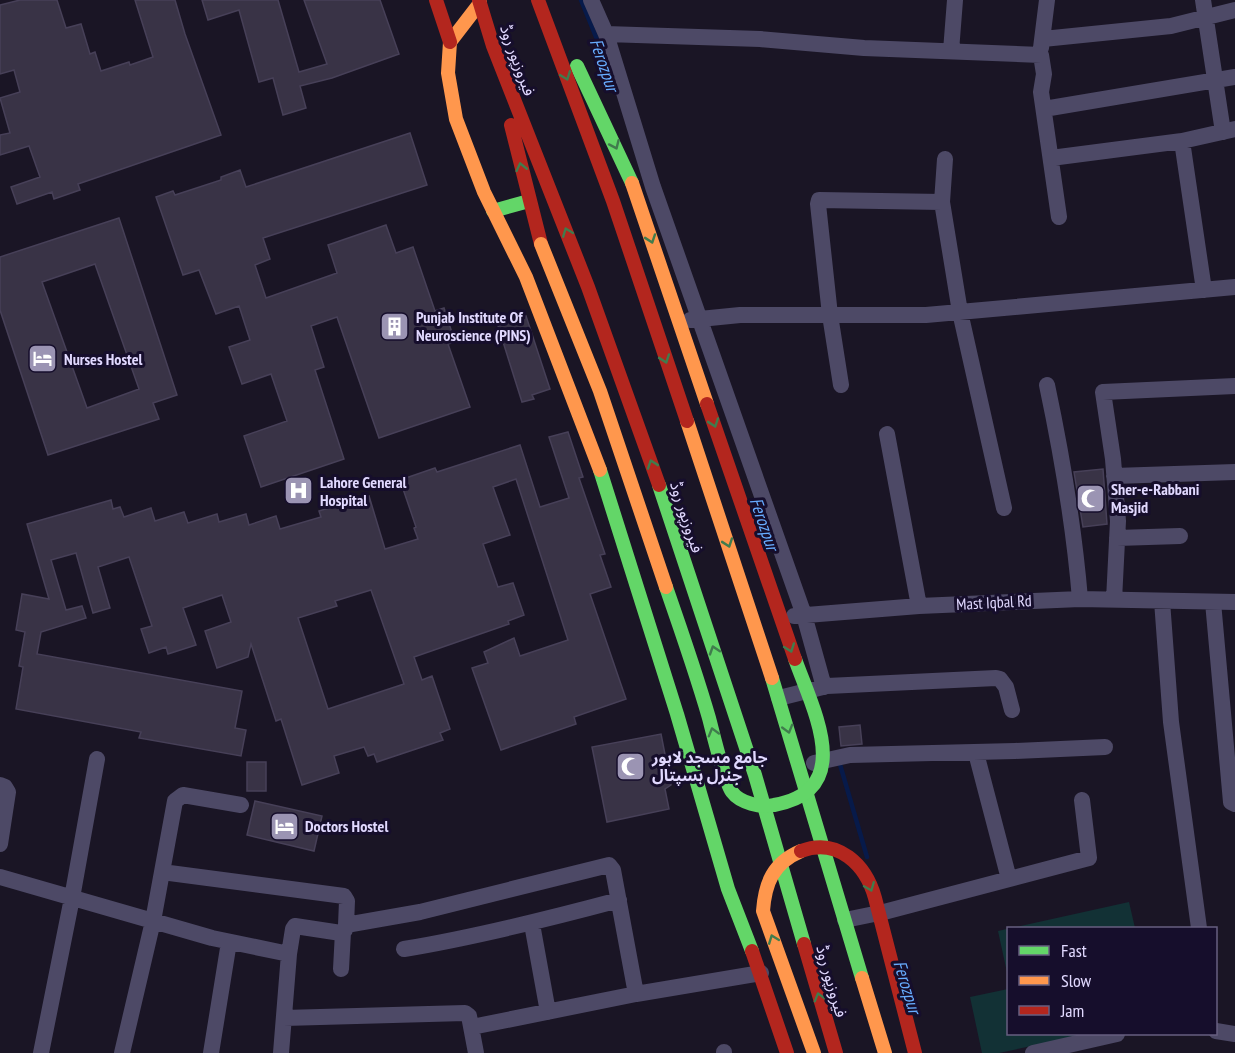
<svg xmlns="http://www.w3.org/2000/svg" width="1235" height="1053" viewBox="0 0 1235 1053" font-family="'PT Sans Narrow','Noto Sans Arabic',sans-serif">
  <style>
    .green { fill: #123135 }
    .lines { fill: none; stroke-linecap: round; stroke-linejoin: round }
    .stream { stroke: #071a4a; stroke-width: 4.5 }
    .building { fill: #393346; stroke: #474058; stroke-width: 1.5; fill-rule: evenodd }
    .street { stroke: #4d4966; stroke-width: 16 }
    .fast { stroke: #63d668; stroke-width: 14 }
    .slow { stroke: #ff974d; stroke-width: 14 }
    .jam { stroke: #b3261e; stroke-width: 14 }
    .fast-bridge { stroke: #63d668; stroke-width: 14 }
    .slow-bridge { stroke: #ff974d; stroke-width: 14 }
    .jam-bridge { stroke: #b3261e; stroke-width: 14 }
    .oneway { stroke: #407c4d }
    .labels { text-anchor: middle; stroke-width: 6; stroke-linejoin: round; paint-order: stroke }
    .street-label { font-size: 16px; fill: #e1d9ff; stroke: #160e2c }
    .poi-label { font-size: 16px; font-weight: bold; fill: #e1d9ff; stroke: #160e2c; text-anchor: start }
    .water-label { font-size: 18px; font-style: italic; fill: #67acff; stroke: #160e2c }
  </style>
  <rect width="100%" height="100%" fill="#1a1525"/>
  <path class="green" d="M1129,902L1135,928H1008V977L998,931Z
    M1008,989V1034H1088L999,1053H982L970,997Z"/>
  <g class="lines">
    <path class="stream" d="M581,0L607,64
      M839,761L867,857"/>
  </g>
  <path class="building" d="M20,0H57L66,28L81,24L90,54L95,52L101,71L129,62L130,65L153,57L135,0H175L185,34L221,135L78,184L80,190L54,199L52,192L17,204L11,187L40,177L29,146L0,155V135L10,133L0,98L20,92L14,70L0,74V5Z
    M202,0H278L299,72L327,64L304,0H380L399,54L332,78L300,86L306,108L283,115L273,78L259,82L239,10L208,20Z
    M410,133L427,185L263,238L270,259L255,265L266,298L337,273L328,245L386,225L396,253L413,247L435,311L444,308L455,342L448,344L470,407L379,438L337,317L311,326L324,367L315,370L344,459L261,487L244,436L287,421L271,374L242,384L229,347L250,340L239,306L216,314L199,270L183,275L156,197L173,191L175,195L221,180V177L240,170L246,187Z
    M119,218L177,395L153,403L159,419L48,455L0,310V257ZM95,264L139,389L87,408L42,282Z
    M526,316L550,389L532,395L534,399L522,402L498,326Z
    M568,432L583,477L579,478L605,554L600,555L611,587L590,594L626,699L574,717L576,724L501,750L472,668L488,663L484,652L514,638L520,656L568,640L516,479L493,487L510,535L483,544L498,587L513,583L524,615L508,621L509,624L414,657L422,680L432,676L450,729L440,733L443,740L377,762L374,754L368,756L364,747L334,756L339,773L302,785L281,719L276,721L251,644L248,657L217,668L205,631L231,622L222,595L183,608L196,645L168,654L166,647L149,653L141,629L152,626L129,557L98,567L110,608L93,613L76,553L51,560L66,610L82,606L86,618L41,632L37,654L242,691L235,728L246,730L241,756L139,738L141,732L16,709L23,667L19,666L25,632L16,630L22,594L49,599L27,524L111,500L113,509L120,507L124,517L151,508L155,521L184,512L188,523L217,514L219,522L246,514L249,525L276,516L280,529L321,517L319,511L369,496L385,549L418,539L414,528L416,527L400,480L435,468L437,472L520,445L540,507L569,498L549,437ZM371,590L404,684L328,709L298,618L337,606L335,601Z
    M1103,469L1107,524L1083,527L1074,472Z
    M860,725L862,744L841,746L839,727Z
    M661,734L671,785L665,789L669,809L607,822L592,747Z
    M247,762H266V791H247Z
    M255,801L322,816L314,851L247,835Z"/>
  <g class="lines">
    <path class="street" d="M591,0L606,34L653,187L804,615L824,687
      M1203,0L1223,132
      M606,34L760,39L864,48L1041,55L1044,74L1041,92L1059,217
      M1043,39L1171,26L1235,10
      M1041,48L1047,0
      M951,51L955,0
      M1044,109L1235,77
      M1182,141L1204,290
      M1051,158L1182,141L1235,129
      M945,159L942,202L960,312L1004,508
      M690,320L740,315H926L1235,287
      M841,385L830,315L818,204L819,200L942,202
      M1047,385C1062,456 1074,526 1080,599
      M887,434L919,606
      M1114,476L1235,472
      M1117,538L1180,536
      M1114,600L1118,521L1113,459L1103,392L1235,386
      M1162,601L1171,722L1199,928
      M1213,602L1231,802L1235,804
      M794,616L919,606L1080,599L1235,602
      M779,698L827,686L996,678L1000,679L1006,687L1012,710
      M976,753L1009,879
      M814,763L850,755L1015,751L1105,747
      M0,785L5,787L8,792L0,844
      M162,872L344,896L347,901L346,925L420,912L609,865L613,870L636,994
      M0,877L212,938L289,954L293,929L295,926L341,933L345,930L346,925
      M845,920L884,912L1089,858L1082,800
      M532,924L548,1012
      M404,949C477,937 548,919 619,900
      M341,969L343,932
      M284,1018L465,1013L469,1016L476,1053
      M472,1027L636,994L761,973
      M1216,1031L1235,1034
      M724,1052V1053
      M41,1053L72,898L97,759
      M122,1053L153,921L175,801L183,795L241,805
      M211,1053L229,942
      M281,1053L289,954
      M1033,1053L1117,1034"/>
    <path class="fast" d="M577,66L632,183
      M493,211L529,201
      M600,470L677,714L728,889L752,951
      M659,485L755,775L804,944
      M772,678L862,978"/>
    <path class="slow" d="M480,3L450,42L448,73L456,119L484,192L526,277L600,470
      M687,421L772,678
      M862,978L885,1053"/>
    <path class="jam" d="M436,0L450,42
      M479,0L493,46L588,287L659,485
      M538,0L613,201L687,421
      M511,125L541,244
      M804,944L836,1053
      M752,951L787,1053"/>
    <path class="fast-bridge" d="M666,587C681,630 696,673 709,718C713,733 724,781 732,792C740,803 761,808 774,805C857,790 813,710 795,659"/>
    <path class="slow-bridge" d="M632,183L707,404
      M541,244L600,391L666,587
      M801,851C773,863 765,883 763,911L814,1053"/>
    <path class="jam-bridge" d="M707,404L795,659
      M801,851C838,837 866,865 875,898L915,1053"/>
  </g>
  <defs><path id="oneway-chevron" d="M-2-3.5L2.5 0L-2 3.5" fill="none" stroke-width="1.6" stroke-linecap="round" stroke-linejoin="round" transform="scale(1.5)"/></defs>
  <g class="oneway">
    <use href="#oneway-chevron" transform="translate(566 76) rotate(69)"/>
    <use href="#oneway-chevron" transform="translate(615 145) rotate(66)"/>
    <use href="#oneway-chevron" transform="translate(521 167) rotate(-103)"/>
    <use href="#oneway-chevron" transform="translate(567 232) rotate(-111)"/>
    <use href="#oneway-chevron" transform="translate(651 239) rotate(71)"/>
    <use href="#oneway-chevron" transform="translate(665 359) rotate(71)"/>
    <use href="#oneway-chevron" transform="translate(714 423) rotate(71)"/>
    <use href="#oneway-chevron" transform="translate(652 464) rotate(-109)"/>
    <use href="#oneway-chevron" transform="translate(728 543) rotate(71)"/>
    <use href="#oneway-chevron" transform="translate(790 648) rotate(70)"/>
    <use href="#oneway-chevron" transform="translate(714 650) rotate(-108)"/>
    <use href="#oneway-chevron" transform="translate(788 729) rotate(74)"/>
    <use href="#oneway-chevron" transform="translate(713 732) rotate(-106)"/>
    <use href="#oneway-chevron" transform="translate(870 887) rotate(68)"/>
    <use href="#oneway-chevron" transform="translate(773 939) rotate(-111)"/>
    <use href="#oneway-chevron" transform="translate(819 997) rotate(-106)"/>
  </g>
  <defs>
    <symbol id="building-square" viewBox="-11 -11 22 22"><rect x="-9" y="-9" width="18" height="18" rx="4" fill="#9b94b3" stroke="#160e2c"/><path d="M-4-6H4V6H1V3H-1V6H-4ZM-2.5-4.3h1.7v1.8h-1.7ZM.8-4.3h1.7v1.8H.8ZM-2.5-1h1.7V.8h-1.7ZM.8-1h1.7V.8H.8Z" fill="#fff"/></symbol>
    <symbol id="hotel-square" viewBox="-11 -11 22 22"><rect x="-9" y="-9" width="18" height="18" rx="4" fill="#9b94b3" stroke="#160e2c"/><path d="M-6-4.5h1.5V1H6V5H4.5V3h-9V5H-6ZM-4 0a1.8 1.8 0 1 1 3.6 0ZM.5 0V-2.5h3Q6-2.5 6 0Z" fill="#fff"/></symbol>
    <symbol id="hospital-square" viewBox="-11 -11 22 22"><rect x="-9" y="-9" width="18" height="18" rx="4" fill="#9b94b3" stroke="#160e2c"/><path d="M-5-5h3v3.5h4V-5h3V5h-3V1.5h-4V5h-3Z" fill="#fff"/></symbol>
    <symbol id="mosque-square" viewBox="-11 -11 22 22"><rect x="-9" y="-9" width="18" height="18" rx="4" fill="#9b94b3" stroke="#160e2c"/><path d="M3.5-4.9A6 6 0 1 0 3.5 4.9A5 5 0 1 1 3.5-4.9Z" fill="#fff"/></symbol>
  </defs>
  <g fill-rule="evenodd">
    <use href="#building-square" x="378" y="310" width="33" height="33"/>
    <use href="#hotel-square" x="26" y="342" width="33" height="33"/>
    <use href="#hospital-square" x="282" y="474" width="33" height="33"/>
    <use href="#mosque-square" x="1074" y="482" width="33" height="33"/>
    <use href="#mosque-square" x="614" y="750" width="33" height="33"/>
    <use href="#hotel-square" x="268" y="810" width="33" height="33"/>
  </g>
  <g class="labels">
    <g class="street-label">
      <text transform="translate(518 60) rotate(70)" y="6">فیروزپور روڈ</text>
      <text transform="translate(687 517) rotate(72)" y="6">فیروزپور روڈ</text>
      <text transform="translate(994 602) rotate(-3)" y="6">Mast Iqbal Rd</text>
      <text transform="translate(832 981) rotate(74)" y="6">فیروزپور روڈ</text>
    </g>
    <g class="poi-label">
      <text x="416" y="323">Punjab Institute Of<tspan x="416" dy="18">Neuroscience (PINS)</tspan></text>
      <text x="64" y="365">Nurses Hostel</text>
      <text x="320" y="488">Lahore General<tspan x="320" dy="18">Hospital</tspan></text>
      <text x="1111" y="495">Sher-e-Rabbani<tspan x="1111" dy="18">Masjid</tspan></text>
      <text x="652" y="763">جامع مسجد لاہور<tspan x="652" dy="18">جنرل ہسپتال</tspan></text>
      <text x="305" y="832">Doctors Hostel</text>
    </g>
    <g class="water-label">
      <text transform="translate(604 65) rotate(71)" y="6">Ferozpur</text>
      <text transform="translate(764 524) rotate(71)" y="6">Ferozpur</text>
      <text transform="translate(907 987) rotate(73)" y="6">Ferozpur</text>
    </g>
  </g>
  <rect x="1007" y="927" width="210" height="108" fill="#160e2c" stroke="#675f80" stroke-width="1.5"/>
  <rect x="1019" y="946" width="30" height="9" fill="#63d668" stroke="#675f80" stroke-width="1.5"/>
  <text x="1061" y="957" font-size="18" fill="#e1d9ff">Fast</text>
  <rect x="1019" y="976" width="30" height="9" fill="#ff974d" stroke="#675f80" stroke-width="1.5"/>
  <text x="1061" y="987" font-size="18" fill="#e1d9ff">Slow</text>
  <rect x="1019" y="1006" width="30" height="9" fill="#b3261e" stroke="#675f80" stroke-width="1.5"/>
  <text x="1061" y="1017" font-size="18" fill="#e1d9ff">Jam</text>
</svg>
